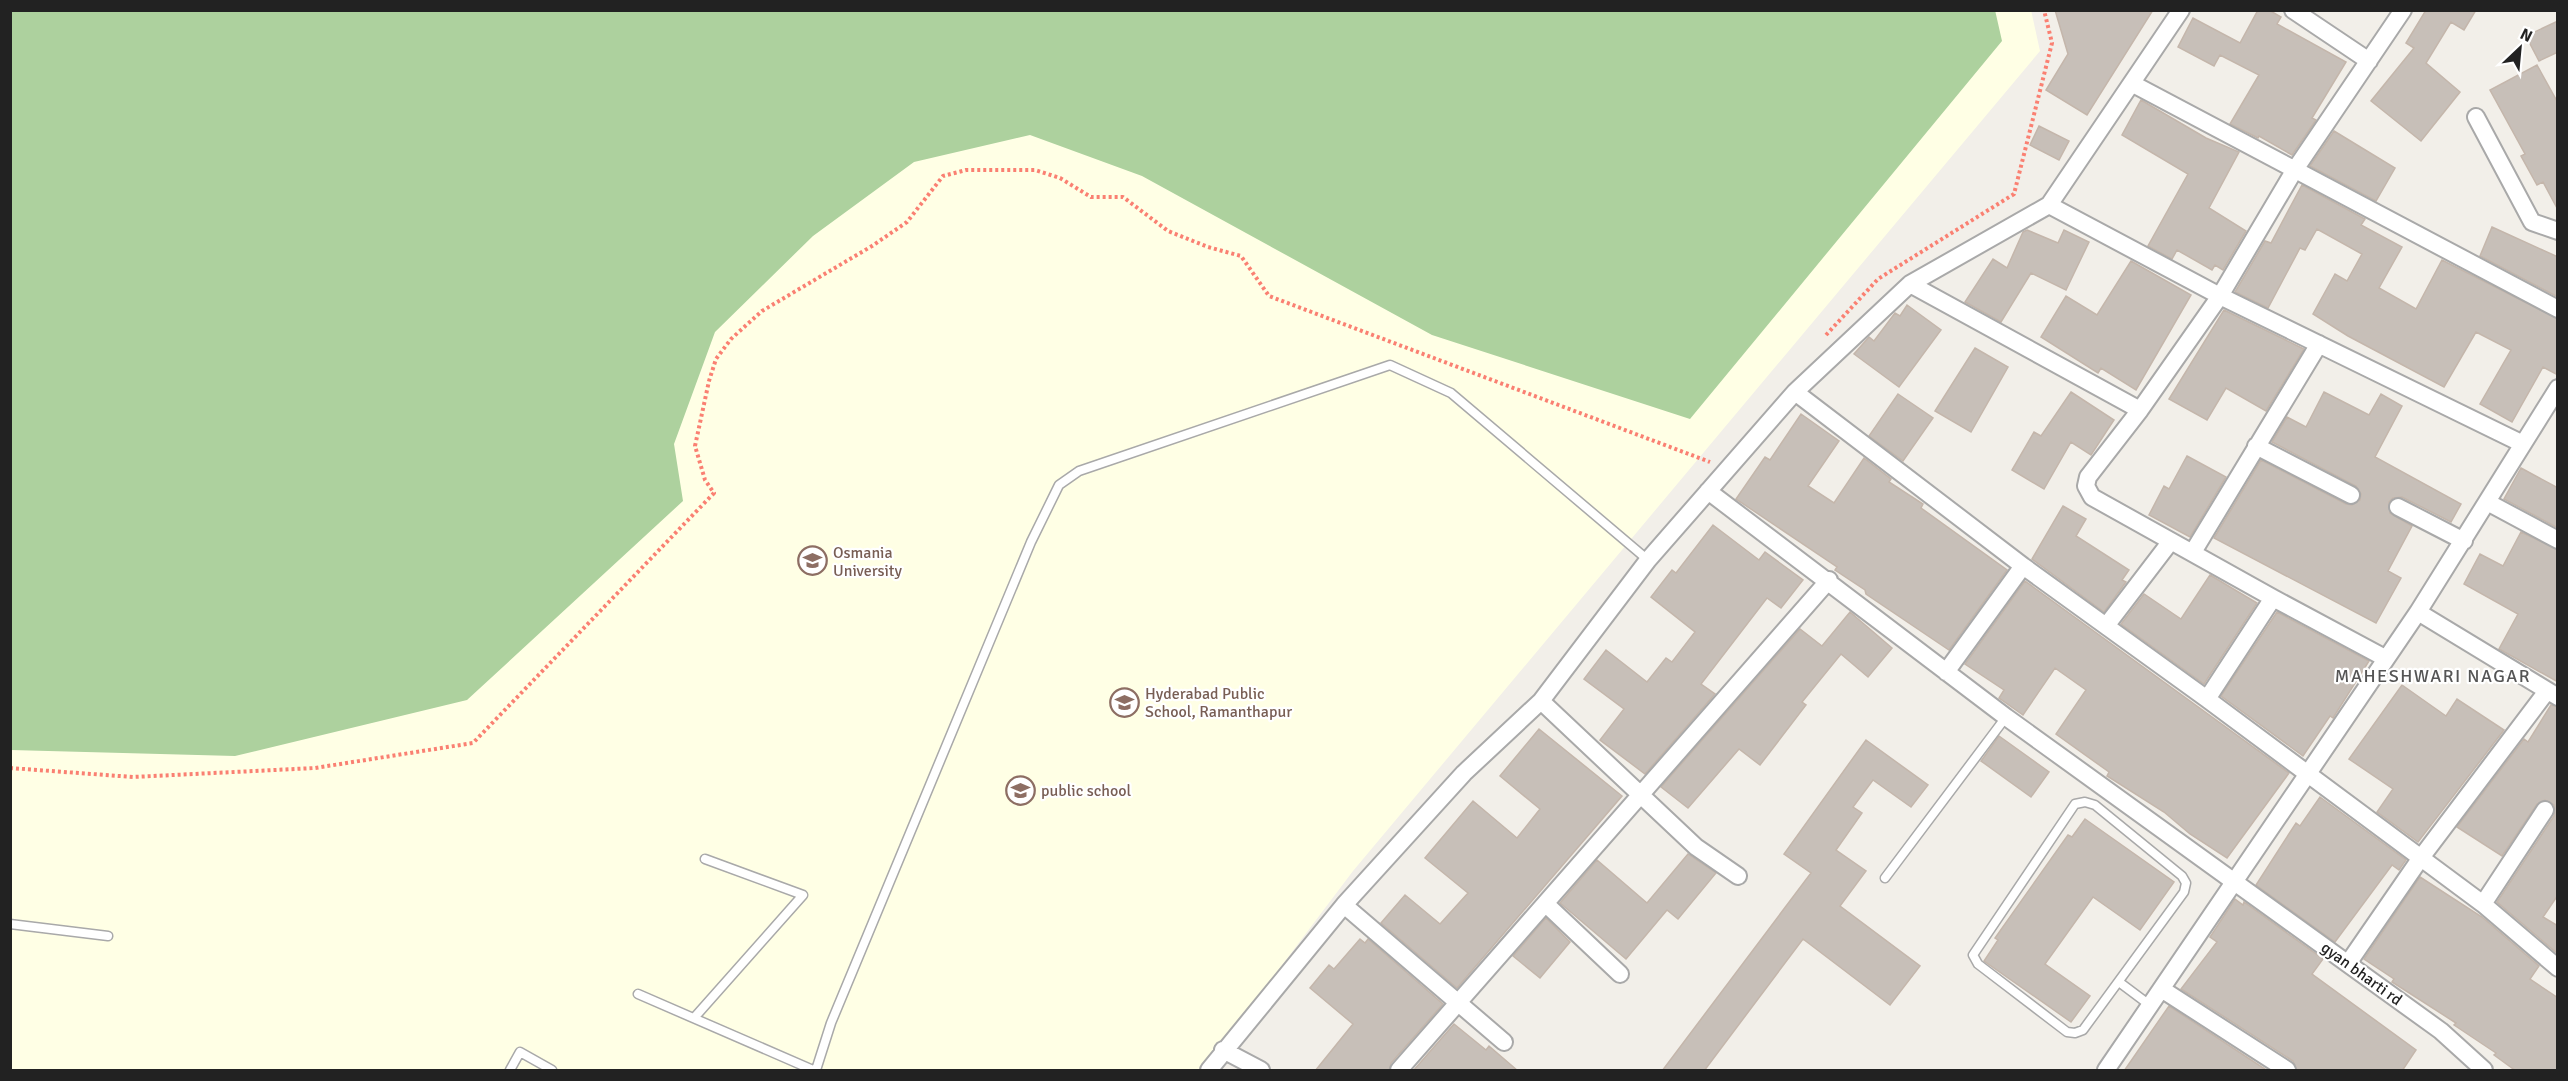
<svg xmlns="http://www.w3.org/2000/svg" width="2568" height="1081" viewBox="0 0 2568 1081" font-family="Signika,sans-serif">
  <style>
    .education { fill: #ffffe5 }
    .forest { fill: #add19e }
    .building { fill: #c7bfb8; stroke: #c4b6ab; stroke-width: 1.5 }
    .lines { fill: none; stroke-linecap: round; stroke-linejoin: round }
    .service-casing { stroke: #a9a9a9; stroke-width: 11 }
    .minor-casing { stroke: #a9a9a9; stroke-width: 20 }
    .path { stroke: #fa8072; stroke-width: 4; stroke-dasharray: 3 3; stroke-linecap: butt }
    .service { stroke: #fff; stroke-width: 8 }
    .minor { stroke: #fff; stroke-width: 16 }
    .labels { text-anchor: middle; stroke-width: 4.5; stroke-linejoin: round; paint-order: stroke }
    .education-label { font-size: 16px; fill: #785e54; stroke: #fff; text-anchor: start }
    .street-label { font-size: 16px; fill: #222; stroke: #fff }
    .neighbourhood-label { font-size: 18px; letter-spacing: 1.5px; fill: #555; stroke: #fff }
  </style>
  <rect width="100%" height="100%" fill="#f2efe9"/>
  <path class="education" d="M2031,10L2040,51L1353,871L1203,1070H11L10,11Z"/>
  <path class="forest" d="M11,10H1995L2002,41L1690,419L1432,335L1142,176L1030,135L914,162L813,236L715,332L674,444L683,501L467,700L235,756L11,750Z"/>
  <path class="building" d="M2055,10H2153L2087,115L2046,90L2068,54Z
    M2258,10H2269L2281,17L2277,24L2346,62L2312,118L2316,120L2292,155L2259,136L2258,138L2230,124L2259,75L2220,55L2214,66L2178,47L2193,18L2240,43Z
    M2426,10H2476L2464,30L2451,22L2426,63L2460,92L2421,141L2371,101L2414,48L2406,43Z
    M2558,21V52L2539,61L2526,36Z
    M2537,65L2558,103V210L2543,182L2537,185L2521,156L2525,154L2490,90Z
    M2141,100L2206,138L2239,152L2209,208L2246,231L2223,270L2215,265L2212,270L2177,250L2172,259L2148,246L2188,174L2122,135Z
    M2039,126L2069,141L2059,160L2030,145Z
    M2334,131L2395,168L2376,201L2310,166Z
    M2302,185L2365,219L2361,225L2402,247L2379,288L2416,309L2442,260L2558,319V375L2543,367L2512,422L2480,404L2511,350L2476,332L2444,387L2348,336L2313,314L2335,274L2347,281L2362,254L2317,229L2305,250L2300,248L2268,308L2235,292L2265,241L2271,243Z
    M2492,227L2558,257V297L2480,256Z
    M2027,230L2058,243L2064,230L2089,242L2066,290L2031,273L2001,322L1965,302L1993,259L2007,268L2023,232Z
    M2131,261L2191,295L2136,390L2101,368L2098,373L2041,337L2066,296L2097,315Z
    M1907,305L1941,330L1899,387L1854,354L1869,337L1874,341L1895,313L1900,316Z
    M2224,310L2304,349L2266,411L2226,388L2207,420L2169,399Z
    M1975,348L2008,367L1971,432L1935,411Z
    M2071,392L2114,420L2091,455L2071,442L2044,489L2012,470L2034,432L2041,436Z
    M2324,392L2369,415L2381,394L2402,406L2375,457L2461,504L2451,522L2402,497L2393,498L2389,502L2390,513L2412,526L2388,571L2401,578L2376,623L2214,538L2261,460L2346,504L2352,505L2360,500L2361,494L2356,486L2272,442L2287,417L2306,427Z
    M1898,394L1933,418L1903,461L1869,436Z
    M1801,414L1839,441L1808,486L1834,503L1864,458L1891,479L1889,482L1923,504L1921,508L2007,570L1949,650L1866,594L1865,590L1835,570L1837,567L1736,499L1765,457L1770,460Z
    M2187,456L2226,477L2190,537L2149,515L2164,486L2169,489Z
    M2521,468L2558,488V528L2504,499Z
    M2063,506L2086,519L2076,536L2129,570L2122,580L2126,582L2104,612L2032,559Z
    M1713,525L1759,560L1765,552L1803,580L1781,608L1767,598L1701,684L1715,694L1645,774L1600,740L1624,709L1584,679L1606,650L1647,682L1666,658L1672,662L1695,632L1651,597L1672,570L1676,573Z
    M2521,532L2558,550V682L2499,649L2518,614L2464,584L2480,554L2503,566Z
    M2210,575L2257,603L2204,684L2121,624L2144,594L2181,619Z
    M2025,581L2289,773L2227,858L2190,834L2164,812L2107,776L2109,772L2056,734L2086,690L2055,668L2023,715L1999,698L2004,690L1965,664Z
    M1850,612L1892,648L1868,677L1841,654L1802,702L1806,705L1760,765L1739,749L1688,808L1661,787L1800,629L1822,646Z
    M2277,612L2369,661L2333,718L2330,716L2303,756L2221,696Z
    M2402,685L2446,716L2457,699L2504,730L2418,842L2377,812L2393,789L2349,759Z
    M2551,705L2558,707V895L2543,917L2558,926V954L2497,902L2554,816V805L2545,800L2537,804L2502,856L2457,827L2524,739L2528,742Z
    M1539,729L1622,796L1457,988L1381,923L1405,895L1440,924L1468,893L1425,858L1473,801L1517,838L1540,809L1500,776Z
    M1999,736L2049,772L2031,797L1981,761Z
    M1866,740L1928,785L1911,807L1873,780L1853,807L1862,813L1836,850L1866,871L1840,906L1920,966L1890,1005L1803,939L1704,1071H1662L1811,873L1784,854Z
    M2320,797L2406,860L2399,870L2392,865L2335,942L2256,885L2296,823L2300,826Z
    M2085,819L2174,882L2140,930L2093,897L2045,964L2090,996L2071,1022L1984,961L1998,940L1995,938L2068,835L2072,837Z
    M1688,854L1716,873L1678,919L1667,910L1626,959L1560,903L1597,860L1647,903Z
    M2420,877L2482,917L2539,966L2530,979L2558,998V1071H2516L2494,1055L2496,1053L2454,1025L2456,1023L2392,982L2394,979L2364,959Z
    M2235,899L2243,905L2244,902L2323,959L2312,974L2416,1050L2402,1071H2297L2293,1061L2181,989L2217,942L2210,937Z
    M1546,918L1570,942L1540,978L1513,956Z
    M1360,939L1365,943L1368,939L1443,1004L1391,1063L1389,1071H1315L1353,1024L1310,988L1329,965L1334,969Z
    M2169,1006L2268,1071H2124Z
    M1454,1024L1486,1050L1489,1046L1518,1071H1413Z"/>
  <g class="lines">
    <defs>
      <path id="service" d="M2085,802L2095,805L2182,876L2186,883L2184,892L2083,1030L2075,1033L2067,1032L1978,964L1973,955L2075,804Z
        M1885,878L2006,717
        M10,924L108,936
        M2119,982L2151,1006
        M638,994L813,1070
        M694,1018L803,895L705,859
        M510,1070L520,1052L552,1070
        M816,1070L831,1023L1031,542L1059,485L1079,471L1390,365L1451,393L1648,560"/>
      <path id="minor" d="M2293,10L2369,61
        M2133,84L2558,309
        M2476,117L2532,222L2558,231
        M2049,205L2220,296L2523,444
        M1910,284L2140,410L2220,296L2294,171L2403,10
        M1795,392L2023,566L2207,699L2483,904L2558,968
        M2140,410L2088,477L2086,486L2092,497L2273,598L2385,658
        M2256,446L2351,495
        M1708,491L2006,717L2441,1031L2484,1070
        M2489,503L2558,540
        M2398,507L2464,541
        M2193,552L2319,344
        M2418,612L2558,697
        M2106,626L2171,541
        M1946,672L2023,566
        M2207,699L2273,598
        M1541,701L1696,847L1738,876
        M2483,904L2545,810
        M1344,905L1504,1042
        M1547,905L1620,974
        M2349,962L2420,859L2547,691
        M2163,990L2287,1070
        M1223,1050L1261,1070
        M1209,1070L1344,905L1464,773L1541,701L1648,560L1795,392L1910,284L2049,205L2181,10
        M1399,1070L1829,580
        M2106,1070L2418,612L2558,388"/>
    </defs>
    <use href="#service" class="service-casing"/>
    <use href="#minor" class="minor-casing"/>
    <path class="path" d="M1826,335L1878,279L2014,194L2052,43L2044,10
      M10,768L133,777L315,768L473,743L714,493L705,480L695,446L709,381L716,359L731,339L762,311L872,246L907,222L943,176L966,170H1035L1060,178L1091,197H1123L1168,231L1208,247L1241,256L1269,296L1710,462"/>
    <use href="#service" class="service"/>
    <use href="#minor" class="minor"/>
  </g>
  <defs>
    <symbol id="university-ring" viewBox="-11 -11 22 22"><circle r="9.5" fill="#fff" stroke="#8d6e63" stroke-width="1.5"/><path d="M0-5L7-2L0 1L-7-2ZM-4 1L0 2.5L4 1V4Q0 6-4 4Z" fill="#8d6e63"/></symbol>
    <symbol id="school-ring" viewBox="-11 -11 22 22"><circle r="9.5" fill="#fff" stroke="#8d6e63" stroke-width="1.5"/><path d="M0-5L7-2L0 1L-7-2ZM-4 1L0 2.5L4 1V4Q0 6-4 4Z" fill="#8d6e63"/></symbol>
  </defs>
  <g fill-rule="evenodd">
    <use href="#university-ring" x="796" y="544" width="33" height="33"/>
    <use href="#school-ring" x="1108" y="686" width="33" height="33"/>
    <use href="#school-ring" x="1004" y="774" width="33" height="33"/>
  </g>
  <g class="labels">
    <g class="education-label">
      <text x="833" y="558">Osmania<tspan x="833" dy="18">University</tspan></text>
      <text x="1145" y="699">Hyderabad Public<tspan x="1145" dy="18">School, Ramanthapur</tspan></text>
      <text x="1041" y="796">public school</text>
    </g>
    <g class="street-label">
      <text transform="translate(2362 973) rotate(36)" y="6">gyan bharti rd</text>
    </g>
    <g class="neighbourhood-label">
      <text x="2433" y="682">MAHESHWARI NAGAR</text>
    </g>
  </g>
  <rect width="2568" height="1081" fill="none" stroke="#222222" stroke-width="24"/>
  <g transform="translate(2520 48) rotate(26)" stroke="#ffffff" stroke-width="4.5" paint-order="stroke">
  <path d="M0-4.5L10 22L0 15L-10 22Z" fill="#222222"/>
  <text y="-9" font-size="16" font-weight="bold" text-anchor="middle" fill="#222222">N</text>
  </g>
</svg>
